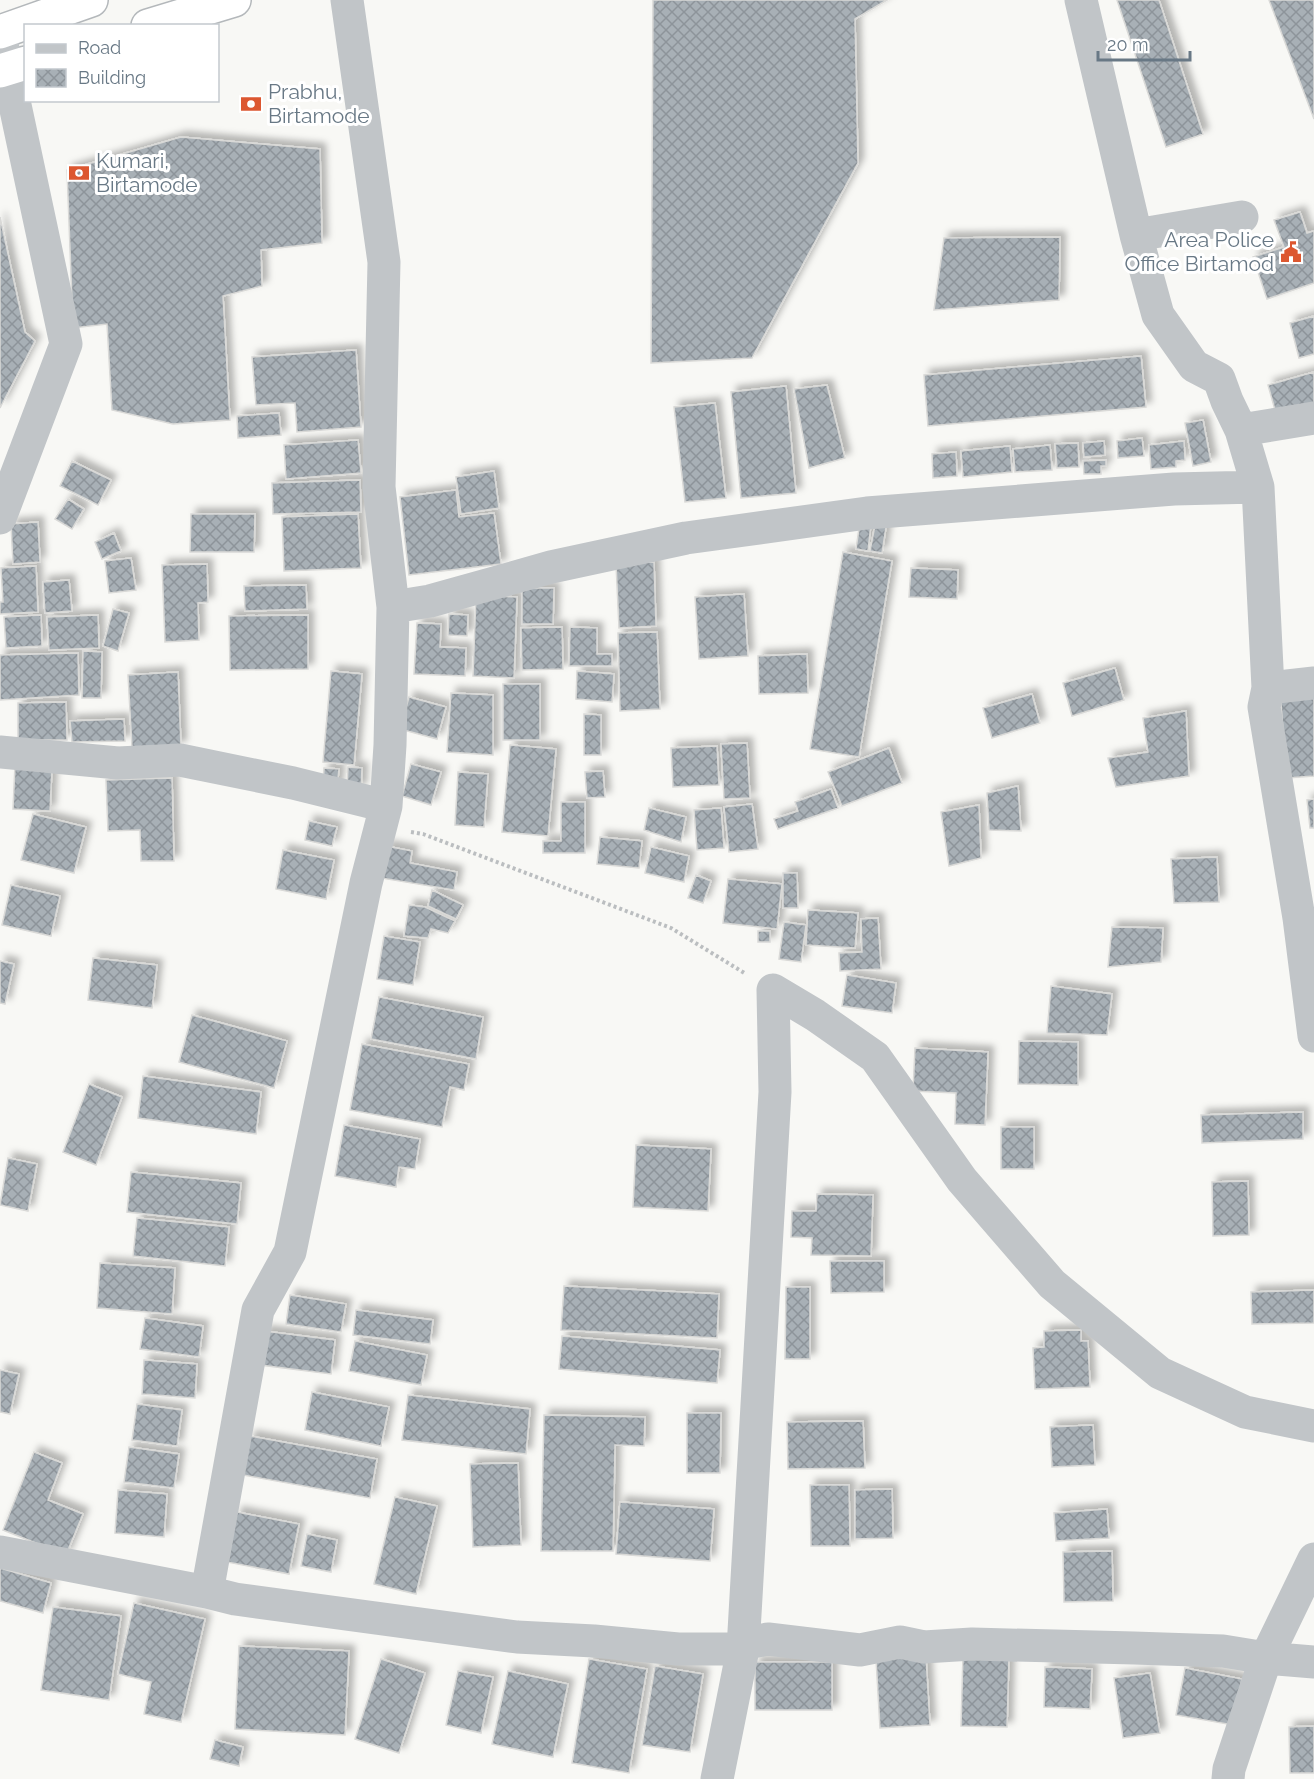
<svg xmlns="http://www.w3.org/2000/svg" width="1314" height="1779" viewBox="0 0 1314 1779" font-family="Raleway,sans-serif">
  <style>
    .building { fill: url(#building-cross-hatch); stroke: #d9d9d7; stroke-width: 1.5; filter: url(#shadow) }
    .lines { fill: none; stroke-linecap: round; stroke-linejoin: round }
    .highway-casing { stroke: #b4b8bb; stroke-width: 36 }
    .path { stroke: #bbbec0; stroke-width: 4; stroke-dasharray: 3 3; stroke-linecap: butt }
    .street { stroke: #c1c5c8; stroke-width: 33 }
    .highway { stroke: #fff; stroke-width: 33 }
    .labels { text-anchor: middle; stroke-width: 6; stroke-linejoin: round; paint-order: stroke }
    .poi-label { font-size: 21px; fill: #687885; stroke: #fff; text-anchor: start }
  </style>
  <defs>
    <pattern id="building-cross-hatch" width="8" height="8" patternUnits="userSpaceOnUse" patternTransform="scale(1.5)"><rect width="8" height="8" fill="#a8b0b6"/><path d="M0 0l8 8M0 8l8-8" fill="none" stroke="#8d949a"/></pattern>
    <filter id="shadow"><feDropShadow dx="5.5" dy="-5.5" stdDeviation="3" flood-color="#0004"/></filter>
  </defs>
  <rect width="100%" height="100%" fill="#f8f8f5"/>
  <path class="building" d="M653,0H887L855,19L858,163L752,358L651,363Z
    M1117,0H1159L1203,134L1166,147Z
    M1269,0H1314V119Z
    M181,137L320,149L322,243L261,250L262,286L223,296L230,420L173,424L112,410L107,324L73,328L67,170Z
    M1300,212L1307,233L1314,231V283L1267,299L1253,257L1284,247L1274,220Z
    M0,217L25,332L35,341L0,408Z
    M1060,237L1059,300L934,310L944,238Z
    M1314,316V354L1299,358L1290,323Z
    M356,350L361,427L297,432L295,403L256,405L252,357Z
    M1141,356L1146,407L928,426L924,375Z
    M1314,372V407L1277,417L1268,385Z
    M827,385L845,458L809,468L794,389Z
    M786,386L796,493L741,498L731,392Z
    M715,403L726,498L685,502L674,407Z
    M279,413L281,435L238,438L237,416Z
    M1203,420L1211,462L1193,466L1185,423Z
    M1142,438L1144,456L1118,458L1117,441Z
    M358,440L361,473L286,479L284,445Z
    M1104,441L1105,455L1084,457L1083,443Z
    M1184,441L1185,460L1176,461V467L1151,469L1149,445Z
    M1078,443L1079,467L1057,468L1055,444Z
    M1050,445L1052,470L1015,472L1013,449Z
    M1010,446L1012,472L963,477L961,451Z
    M956,452L957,476L933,478L932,454Z
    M1106,460V466H1101V474H1084L1083,461Z
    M72,461L111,480L98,505L60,486Z
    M494,471L499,508L461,514L456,477Z
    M360,480L361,512L273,514L272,483Z
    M456,490L459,517L494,513L501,564L409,575L400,497Z
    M68,499L84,509L72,529L55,519Z
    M191,514H255L254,552H190Z
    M358,514L361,568L284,571L282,517Z
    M38,522L40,562L13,564L11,524Z
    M860,522L871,524L868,551L856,549Z
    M875,525L886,527L882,553L870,551Z
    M114,533L121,551L102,559L95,542Z
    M843,552L892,561L859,757L810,749Z
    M131,558L136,590L109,593L105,561Z
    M654,562L656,626L619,628L616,564Z
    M207,564L208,602L198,603L199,640L165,642L162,565Z
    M36,566L38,612L0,614V602H3L1,568Z
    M911,568L958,570L957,599L909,597Z
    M69,580L72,611L45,613L43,582Z
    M306,585L307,609L245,611L244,586Z
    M522,588H554L553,624H522Z
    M744,594L748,656L699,659L695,597Z
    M476,595L517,597L514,678L473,676Z
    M113,609L129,613L118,651L103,646Z
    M449,614L468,615L467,636L448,635Z
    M41,615L42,646L6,648L4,617Z
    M98,615L99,648L49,650L47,617Z
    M308,615V669L230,670L229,616Z
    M417,623L441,624L440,647L466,648L465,676L414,674Z
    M562,627L563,669L522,670L521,628Z
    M570,627L597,628V654H612V666H569Z
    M657,632L660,709L620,711L618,633Z
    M83,651L102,652L101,698H82Z
    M78,653L79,695L0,700V655Z
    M807,654L808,693L759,694L758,656Z
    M1115,668L1124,700L1072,716L1063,683Z
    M331,671L362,674L354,765L323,762Z
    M577,671L614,674L612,702L576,699Z
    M178,672L181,746L132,748L128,675Z
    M503,684H540V740H503Z
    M1314,689V776L1287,778L1280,692Z
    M451,693L493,695V755L447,752Z
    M1032,694L1040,723L992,738L983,708Z
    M409,697L446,707L437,739L400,729Z
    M66,702L67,740H18V703Z
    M1186,711L1189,776L1116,787L1108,758L1148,752L1143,718Z
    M584,714L601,715V755H584Z
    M124,719L125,741L72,742L70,721Z
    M747,743L750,798L724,799L721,744Z
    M510,745L556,749L548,836L502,832Z
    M717,746L719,785L673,787L671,748Z
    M889,748L902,783L842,806L828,772Z
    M411,764L441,772L431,805L402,796Z
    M15,765L52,767L50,811L13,809Z
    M348,767L362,768L361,789L347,788Z
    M324,768L339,769L337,788L323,786Z
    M603,771L605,797L587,798L585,772Z
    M458,772L488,774L484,827L455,825Z
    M172,778L174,861H141L140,830L108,831L106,780Z
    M1018,786L1021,831L989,830L987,793Z
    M831,789L838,808L778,829L774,819L798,811L795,802Z
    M1314,799V828H1310L1307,800Z
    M561,802H585V853H543V841H561Z
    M752,804L758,849L729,852L724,807Z
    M979,805L981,858L949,866L941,812Z
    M649,808L686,817L681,842L644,830Z
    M721,808L724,848L697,850L694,810Z
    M33,814L86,827L74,873L21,860Z
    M309,821L337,827L332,846L305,840Z
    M600,837L642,841L639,868L597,864Z
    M386,846L412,851L410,863L457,872L454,890L381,878Z
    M651,847L689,856L684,882L645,873Z
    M283,850L334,860L326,899L276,889Z
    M1217,857L1219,902L1174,903L1171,859Z
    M783,873H797L798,908H783Z
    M696,875L711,881L703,903L688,898Z
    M728,879L782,884L777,929L723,923Z
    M11,885L60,896L51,936L2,925Z
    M432,890L463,905L456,919L428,906Z
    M409,905L425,907L455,921L448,933L431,929L428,938L404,936Z
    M808,910L858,913L855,948L806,945Z
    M878,918L881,969L840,971L839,953L862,952L861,919Z
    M784,922L806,925L801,962L779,959Z
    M1112,927L1163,928L1161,962L1108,967Z
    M758,931H770V942H758Z
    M384,936L420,942L413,985L377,979Z
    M93,958L157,965L152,1008L88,1000Z
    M0,961L14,964L5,1004L0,1003Z
    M847,975L896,983L892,1013L842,1006Z
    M1051,986L1112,994L1107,1035L1047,1033Z
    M379,997L483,1017L476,1059L371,1039Z
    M192,1015L287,1041L274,1088L179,1062Z
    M1019,1041L1078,1042V1085L1018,1084Z
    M362,1044L469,1064L464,1090L450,1087L442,1127L350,1110Z
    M915,1048L988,1052L985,1125L955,1124L956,1093L913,1091Z
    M143,1076L261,1092L256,1134L138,1118Z
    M89,1084L122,1097L96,1165L63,1152Z
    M1303,1112V1139L1202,1143L1201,1115Z
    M344,1125L420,1139L415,1169L399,1167L396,1187L335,1176Z
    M1001,1127H1034V1169H1001Z
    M636,1145L711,1149L708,1211L633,1207Z
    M8,1158L37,1164L28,1211L0,1205Z
    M131,1172L241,1183L237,1224L127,1212Z
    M1248,1181L1249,1235L1213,1236L1212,1182Z
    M817,1194L873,1195L871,1256L811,1255L812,1238L791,1237L792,1211H816Z
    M137,1218L229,1227L225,1266L133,1256Z
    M830,1261H884V1292L831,1293Z
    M100,1263L175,1268L172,1314L97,1308Z
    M564,1286L719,1294L717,1338L561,1330Z
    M786,1287H810V1359H785Z
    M1314,1290V1323L1252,1324L1251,1292Z
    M290,1295L346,1304L341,1332L286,1324Z
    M356,1310L433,1320L430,1344L353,1335Z
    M145,1318L203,1326L199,1357L140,1349Z
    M1081,1330V1341H1088L1090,1387L1035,1389L1033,1348L1044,1347V1331Z
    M264,1331L335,1340L331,1374L260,1365Z
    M562,1336L720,1350L717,1383L559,1369Z
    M355,1341L427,1355L421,1385L349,1371Z
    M144,1360L197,1364L195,1398L142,1394Z
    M0,1370L19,1374L10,1414L0,1412Z
    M312,1392L389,1407L381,1446L305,1430Z
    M408,1395L530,1409L526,1454L402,1440Z
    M137,1404L182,1410L177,1446L132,1440Z
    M687,1413H721L720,1473H687Z
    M544,1415L645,1417L644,1446L615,1445L613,1551H541Z
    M863,1421L865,1468L788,1469L787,1422Z
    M1093,1425L1095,1465L1052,1467L1050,1427Z
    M250,1436L377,1459L370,1498L243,1475Z
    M129,1447L179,1454L174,1488L124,1482Z
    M34,1452L62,1463L48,1500L83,1514L66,1555L3,1530Z
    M518,1463L521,1545L473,1547L470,1464Z
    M810,1485H849L850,1546H811Z
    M892,1489L893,1538L855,1539V1490Z
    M118,1490L167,1494L164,1537L115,1533Z
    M395,1497L437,1506L416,1594L374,1584Z
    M620,1502L714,1509L710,1561L616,1554Z
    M1107,1509L1109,1538L1056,1541L1054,1513Z
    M237,1512L299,1524L289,1574L227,1562Z
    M307,1534L337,1540L331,1572L301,1566Z
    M1112,1551L1113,1601L1064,1602L1063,1552Z
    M0,1568L51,1583L43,1613L0,1601Z
    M134,1603L205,1619L181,1722L144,1714L151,1682L118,1674Z
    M53,1607L121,1616L109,1700L41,1690Z
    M239,1646L349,1651L345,1735L235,1729Z
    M963,1654L1009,1655L1007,1727L961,1726Z
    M926,1657L930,1725L880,1728L876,1659Z
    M381,1659L425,1673L399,1753L355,1739Z
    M589,1659L647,1669L629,1773L572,1763Z
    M755,1662H832V1710H755Z
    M655,1666L703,1674L690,1752L642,1745Z
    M1045,1667L1092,1669L1090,1709L1044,1707Z
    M1185,1668L1242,1679L1233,1725L1176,1715Z
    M458,1671L493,1677L481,1733L446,1725Z
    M508,1671L568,1684L553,1757L492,1744Z
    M1150,1673L1160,1733L1123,1738L1114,1678Z
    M1314,1726V1773H1290L1289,1727Z
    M215,1740L243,1747L239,1766L210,1759Z"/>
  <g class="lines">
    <defs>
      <path id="highway" d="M148,26L234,0
        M0,32L91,0
        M0,71L26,63"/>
    </defs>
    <use href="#highway" class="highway-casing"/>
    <path class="path" d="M411,832L423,834L671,928L746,974"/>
    <path class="street" d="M347,0L384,262L379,487L393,607L430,601L551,567L686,538L867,513L1174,489L1258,487
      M1081,0L1136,235L1158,315L1194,366L1219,379L1227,401L1241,430L1258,487L1268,688L1264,707L1299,918L1314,1036
      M0,35L66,344L0,518
      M1136,235L1242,217
      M1241,430L1314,418
      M1268,688L1314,683
      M0,752L118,763L180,760L293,783L386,806
      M773,990L815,1015L875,1057L962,1180L1052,1284L1160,1373L1245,1412L1314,1426
      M0,1552L207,1592L235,1599L517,1637L594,1641L678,1649H743L742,1644L768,1639L860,1650L900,1642L924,1647L972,1644L1134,1648L1223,1651L1266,1658L1314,1662
      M207,1592L258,1310L290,1252L366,883L386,806L390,745L393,607
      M717,1779L743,1649L775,1092L773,990
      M1228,1779L1229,1769L1266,1658L1314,1559"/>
    <use href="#highway" class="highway"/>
  </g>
  <defs>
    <symbol id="bank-bare" viewBox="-9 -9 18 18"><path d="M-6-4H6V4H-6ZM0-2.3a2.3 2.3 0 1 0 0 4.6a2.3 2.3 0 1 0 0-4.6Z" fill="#dc5730" stroke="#fff" stroke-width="2.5" paint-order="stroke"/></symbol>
    <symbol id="civic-bare" viewBox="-9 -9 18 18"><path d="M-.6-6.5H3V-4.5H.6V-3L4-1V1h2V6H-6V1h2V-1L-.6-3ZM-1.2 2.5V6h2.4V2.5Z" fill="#dc5730" stroke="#fff" stroke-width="2.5" paint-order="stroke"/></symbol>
  </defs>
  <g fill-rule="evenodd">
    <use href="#bank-bare" x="236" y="89" width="30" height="30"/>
    <use href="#bank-bare" x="64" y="158" width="30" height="30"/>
    <use href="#civic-bare" x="1276" y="237" width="30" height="30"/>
  </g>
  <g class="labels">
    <g class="poi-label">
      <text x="268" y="99">Prabhu,<tspan x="268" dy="24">Birtamode</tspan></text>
      <text x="96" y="168">Kumari,<tspan x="96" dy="24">Birtamode</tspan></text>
      <text x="1274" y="247" text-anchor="end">Area Police<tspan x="1274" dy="24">Office Birtamod</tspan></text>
    </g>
  </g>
  <rect x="24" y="24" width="195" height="78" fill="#ffffff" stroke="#c3c9ce" stroke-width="1.5"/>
  <rect x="36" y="44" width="30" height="9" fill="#c1c5c8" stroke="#c3c9ce" stroke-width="1.5"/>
  <text x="78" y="54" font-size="18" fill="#687885">Road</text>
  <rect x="36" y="69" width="30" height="18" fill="url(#building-cross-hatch)" stroke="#c3c9ce" stroke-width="1.5"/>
  <text x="78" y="84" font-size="18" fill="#687885">Building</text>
  <path d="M1098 51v9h92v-9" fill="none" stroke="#687885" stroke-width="3"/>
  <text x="1107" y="51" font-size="18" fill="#687885" stroke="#ffffff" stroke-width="4.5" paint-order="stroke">20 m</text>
</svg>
